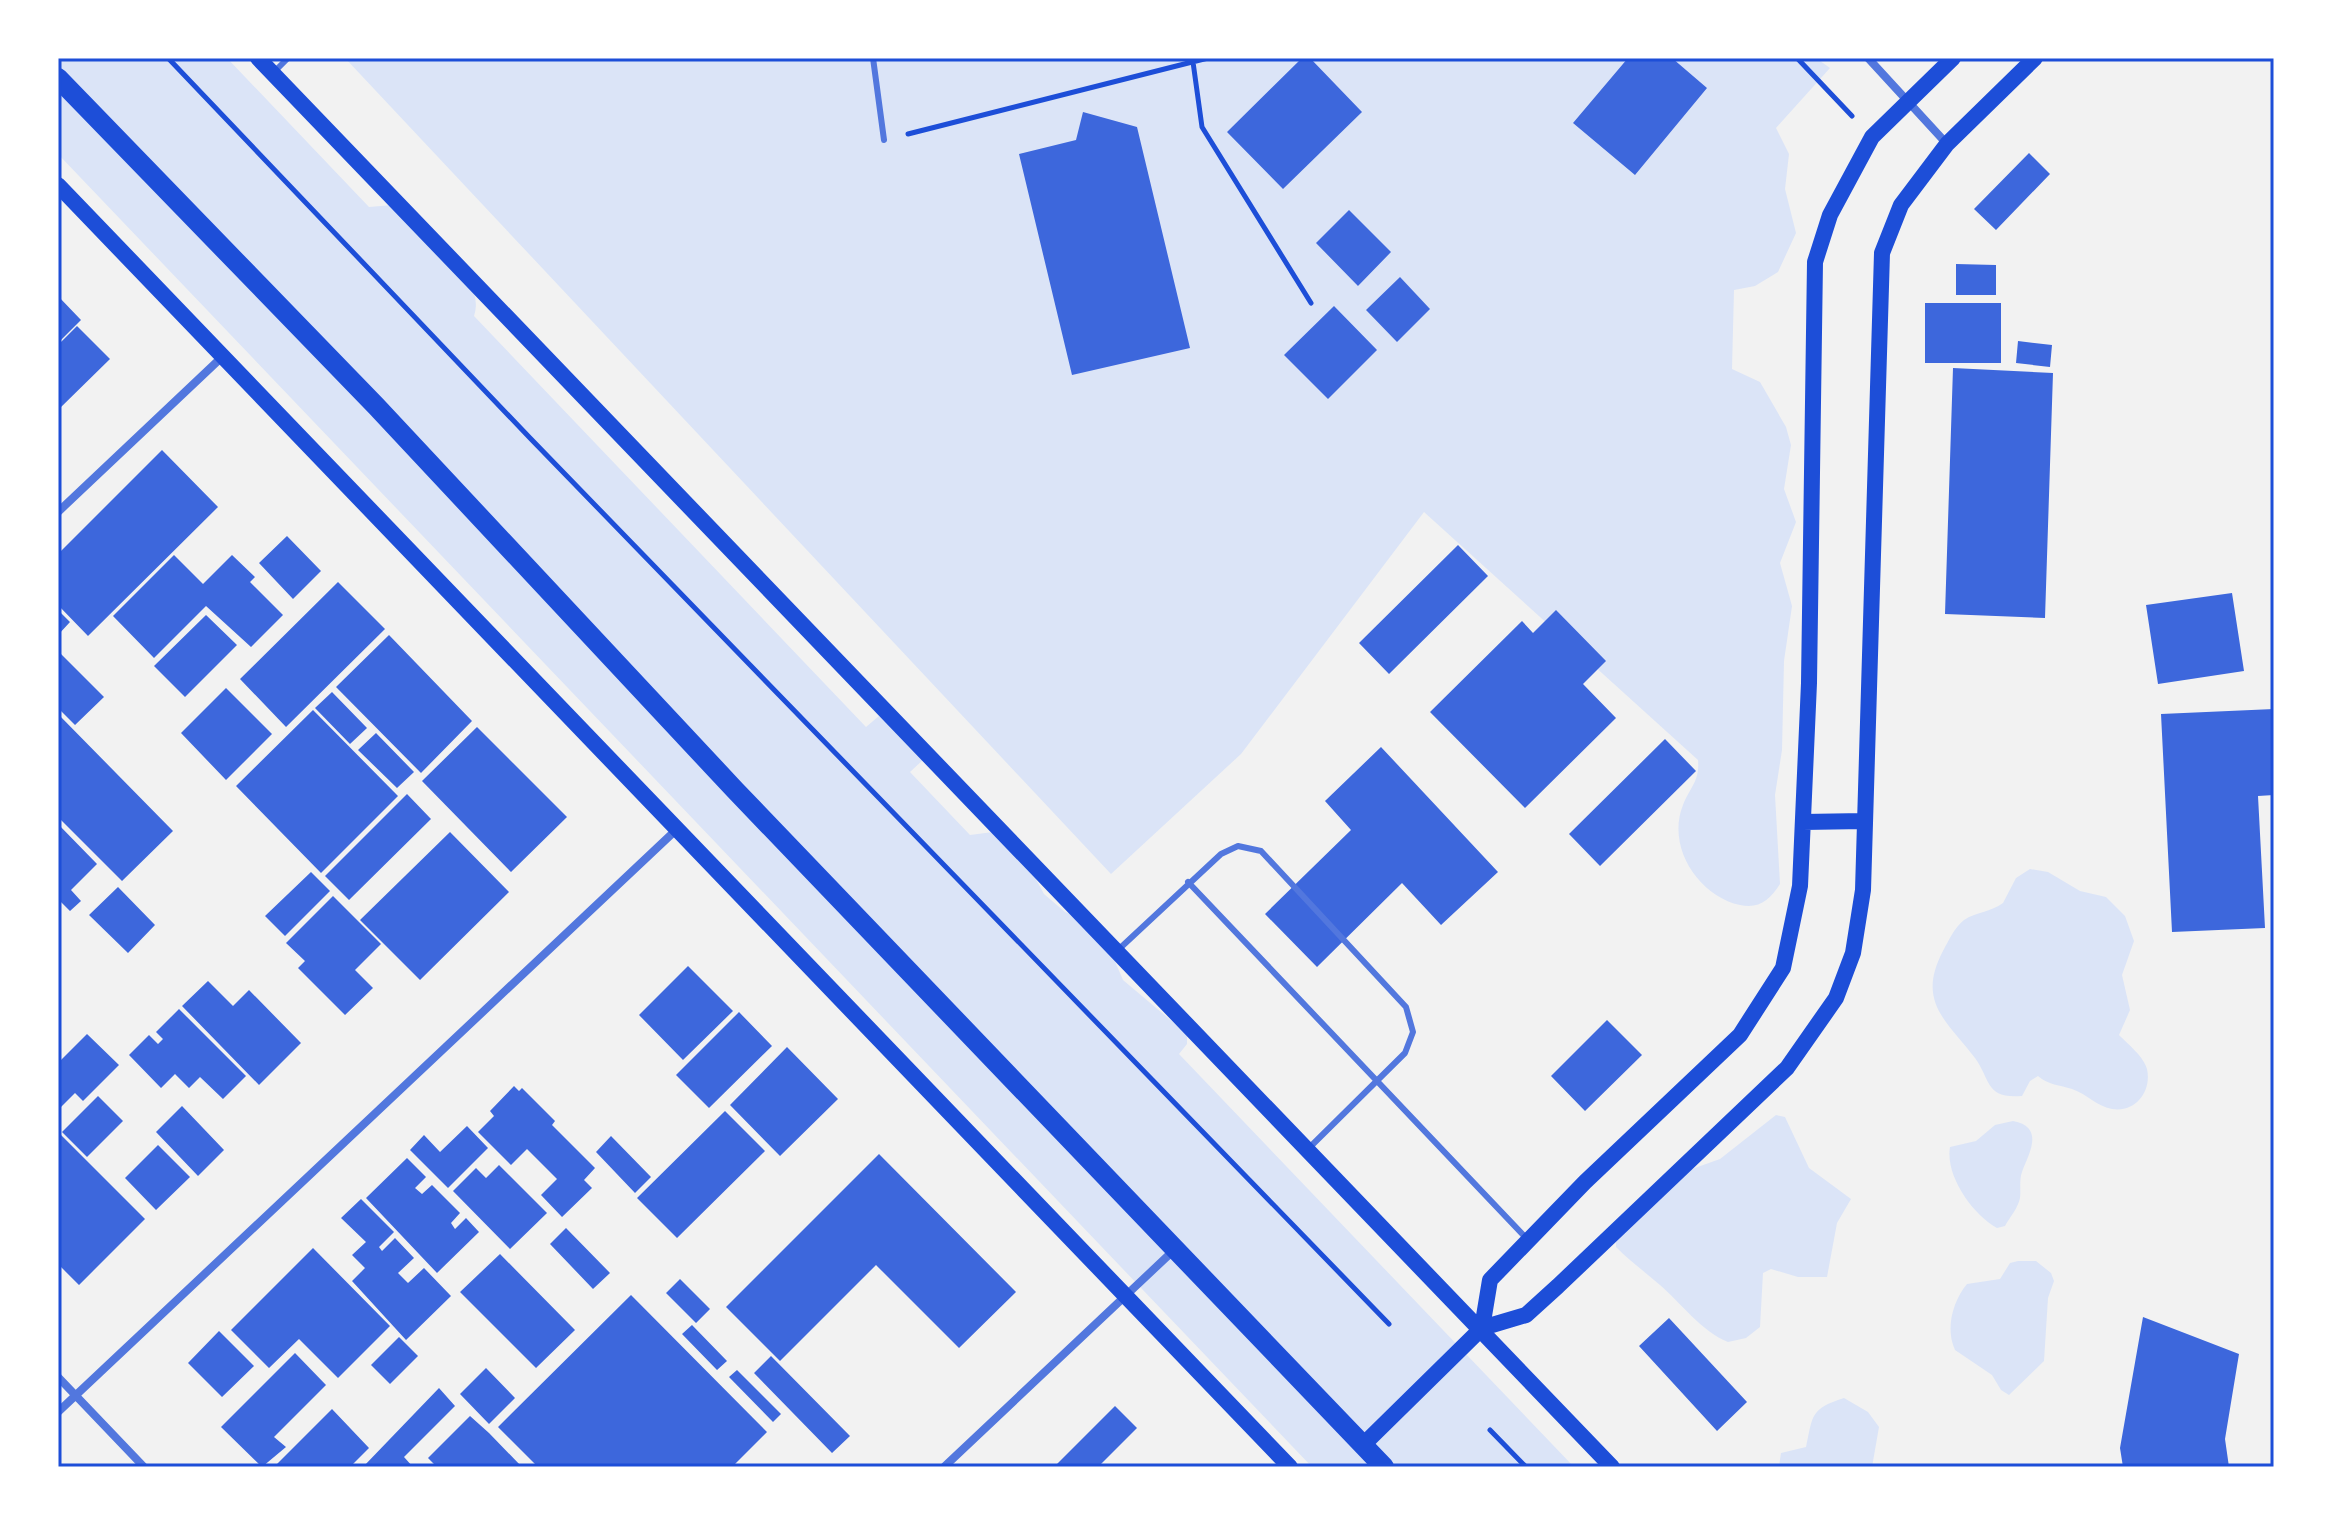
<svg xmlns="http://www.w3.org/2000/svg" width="2332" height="1525" viewBox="0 0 2332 1525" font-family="Signika,sans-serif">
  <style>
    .green { fill: #dbe4f7 }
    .building { fill: #3d67dc }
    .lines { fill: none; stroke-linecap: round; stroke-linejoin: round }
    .path { stroke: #1d4ed8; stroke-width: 5 }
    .service { stroke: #5277de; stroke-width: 6 }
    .minor { stroke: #5277de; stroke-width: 8 }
    .secondary { stroke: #1d4ed8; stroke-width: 16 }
    .primary { stroke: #1d4ed8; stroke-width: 20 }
    .neatline { fill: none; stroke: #1d4ed8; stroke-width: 3 }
  </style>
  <rect width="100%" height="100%" fill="#f2f2f2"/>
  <path class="green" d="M58,58H227L369,207L393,205C420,228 488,275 474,316L866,727L879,716L925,758L910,772L970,835L993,832L1026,861L1044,894L1065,912L1091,922L1104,936L1123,980L1187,1034V1044L1179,1054L1574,1467H1312L58,154Z
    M345,58H1816L1830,68L1776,128L1789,154L1785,189L1796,233L1778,272L1755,286L1734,290L1732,369L1760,382L1786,427L1791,445L1784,489L1796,522L1780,563L1792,606L1784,661L1782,750L1775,795L1780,884C1770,900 1759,909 1740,905C1699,896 1666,847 1683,805C1690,787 1700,781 1698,760L1424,512L1241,754L1111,874Z
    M2030,869L2048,872L2080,891L2106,897L2125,916L2134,941L2122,975L2130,1010L2119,1035C2128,1044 2144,1057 2147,1069C2152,1092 2135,1113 2112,1109C2096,1106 2087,1094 2072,1089C2060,1085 2048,1085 2038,1076L2030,1081L2022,1096C1985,1099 1991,1080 1975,1058C1947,1021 1916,1002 1943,951C1949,940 1954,928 1964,920C1976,912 1991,912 2003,903L2016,878Z
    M1776,1115L1785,1117L1809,1168L1851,1199L1837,1223L1827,1277H1798L1771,1269L1763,1273L1760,1327L1746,1338L1728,1342C1701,1331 1681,1303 1660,1285C1645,1272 1630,1261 1616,1247V1239L1678,1174L1720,1159Z
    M2013,1121C2046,1127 2028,1155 2022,1172C2019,1180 2021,1190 2020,1198C2018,1208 2010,1217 2005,1226L1997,1228C1973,1215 1945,1176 1950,1147L1976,1141L1995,1125Z
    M2018,1261H2036L2051,1273L2054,1281L2048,1298L2044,1361L2009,1395L2001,1390L1992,1375L1955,1350C1945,1328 1953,1301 1967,1284L2000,1279L2010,1263Z
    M1844,1398L1868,1412L1879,1427L1872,1467H1779L1781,1453L1806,1447C1813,1415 1810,1409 1844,1398Z"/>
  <path class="building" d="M1302,58H1310L1362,112L1283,189L1227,132Z
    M1628,58H1672L1707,88L1635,175L1573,123Z
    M1083,112L1137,127L1190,348L1072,375L1019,154L1076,140Z
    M2029,153L2050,174L1996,230L1974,209Z
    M1349,210L1391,252L1358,286L1316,243Z
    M1956,264L1996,265V295H1956Z
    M1400,277L1430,309L1397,342L1366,310Z
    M58,296L81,320L58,343Z
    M1925,303H2001V363H1925Z
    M1334,306L1377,350L1328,399L1284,355Z
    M77,326L110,359L58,410V345Z
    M2018,341L2052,345L2050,367L2016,363Z
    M1953,368L2053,373L2045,618L1945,614Z
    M162,450L218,507L88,636L58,605V554Z
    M287,536L321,571L293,599L259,563Z
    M1458,545L1488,576L1389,674L1359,643Z
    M174,555L203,584L232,555L255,577L250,582L283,615L251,647L206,606L154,658L113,616Z
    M338,582L385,629L286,727L240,679Z
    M2232,593L2244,671L2158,684L2146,605Z
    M58,610L70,622L58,635Z
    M1556,610L1606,661L1583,684L1616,718L1525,808L1430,712L1522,621L1533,633Z
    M206,615L237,645L185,697L154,666Z
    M389,635L472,721L421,773L336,687Z
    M58,651L104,697L75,725L58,708Z
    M226,688L272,734L226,780L181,733Z
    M332,692L367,728L350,744L315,708Z
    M2274,709V795L2258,796L2265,928L2172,932L2161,714Z
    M313,710L398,796L321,873L236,786Z
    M58,714L173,831L122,881L58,817Z
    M477,727L567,817L511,872L422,781Z
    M376,733L414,772L397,788L358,750Z
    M1665,739L1696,771L1600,866L1569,834Z
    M1381,747L1498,872L1441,925L1402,883L1317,967L1265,914L1351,830L1325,801Z
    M407,794L431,819L349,900L325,876Z
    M58,824L97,864L71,890L81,901L70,911L58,899Z
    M450,832L509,892L420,980L360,920Z
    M311,872L330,891L285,936L265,916Z
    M118,887L155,925L128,953L89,915Z
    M333,896L381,944L355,970L373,988L345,1015L298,968L305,961L286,943Z
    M688,966L733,1011L683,1060L639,1015Z
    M208,981L233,1006L249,990L301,1043L259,1085L182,1006Z
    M179,1009L246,1076L223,1099L200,1077L189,1088L175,1074L161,1088L129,1055L149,1035L158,1044L163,1039L156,1032Z
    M739,1012L772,1046L709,1108L676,1075Z
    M1607,1020L1642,1055L1585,1111L1551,1076Z
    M87,1034L119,1065L83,1101L75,1093L58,1110V1063Z
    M787,1047L838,1099L780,1156L730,1105Z
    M514,1086L519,1091L522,1088L555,1121L552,1125L595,1168L584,1180L592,1188L562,1217L541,1195L557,1179L527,1149L511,1165L478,1132L494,1116L490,1111Z
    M98,1096L123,1121L87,1157L62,1132Z
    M182,1106L224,1150L198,1176L156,1132Z
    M725,1111L765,1151L677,1238L637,1198Z
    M467,1126L488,1148L448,1188L410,1150L424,1135L440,1152Z
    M58,1132L145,1219L79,1285L58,1264Z
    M611,1136L651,1177L635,1193L596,1152Z
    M158,1145L190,1177L156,1210L125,1178Z
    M879,1154L1016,1292L959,1348L876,1265L780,1361L726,1307Z
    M407,1158L426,1177L415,1188L422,1194L432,1185L460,1213L451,1223L455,1229L466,1218L479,1232L437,1273L366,1198Z
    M499,1165L547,1213L510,1249L453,1191L476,1168L486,1178Z
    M361,1199L394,1232L379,1247L382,1251L395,1238L414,1258L398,1273L408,1283L424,1268L451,1296L406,1340L352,1281L365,1268L352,1255L366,1242L341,1218Z
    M566,1228L610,1273L593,1289L550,1244Z
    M313,1248L390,1326L338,1378L299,1339L269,1368L231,1330Z
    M500,1254L575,1330L536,1368L460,1292Z
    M680,1279L710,1309L696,1323L666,1293Z
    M631,1295L767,1432L732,1467H538L498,1427Z
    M2143,1317L2239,1354L2225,1439L2229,1467H2123L2120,1448Z
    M1669,1318L1747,1402L1717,1431L1639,1346Z
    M692,1325L727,1361L717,1370L682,1334Z
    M219,1331L254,1366L222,1397L188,1363Z
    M399,1337L418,1356L390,1384L371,1365Z
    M295,1353L326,1385L274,1437L286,1447L262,1467L221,1427Z
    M771,1356L850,1436L832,1453L754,1373Z
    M486,1368L515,1398L489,1424L460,1394Z
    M737,1370L781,1414L773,1422L729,1377Z
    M439,1388L455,1406L404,1457L413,1467H363Z
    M1115,1406L1137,1428L1098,1467H1054Z
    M332,1409L369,1448L350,1467H274Z
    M470,1416L489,1433L522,1467H437L428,1458Z"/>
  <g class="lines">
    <path class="path" d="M168,58L530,438L1389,1324
      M1797,58L1852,116
      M1193,62L1202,127L1311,303
      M908,134L1208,58
      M1490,1430L1526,1467"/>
    <path class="service" d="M873,58L884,140
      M275,71L288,58
      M1188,882L1527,1239
      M1118,950L1221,854L1238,846L1261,851L1406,1007L1413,1032L1405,1053L1308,1149"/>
    <path class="minor" d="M1868,58L1947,144
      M58,512L222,357
      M58,1377L144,1467
      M58,1412L676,830
      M944,1467L1173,1251"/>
    <path class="secondary" d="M258,58L1612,1467
      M58,185L1290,1467
      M1803,822L1864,821
      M1482,1328L1490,1280L1585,1182L1740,1035L1783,968L1800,886L1809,683L1815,262L1830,215L1872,137L1953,58
      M1363,1445L1482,1328L1526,1315L1558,1286L1787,1068L1836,998L1853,953L1863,890L1882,253L1901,205L1947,144L2035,58"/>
    <path class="primary" d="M58,78L376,406L735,790L1384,1467"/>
  </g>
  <rect width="2332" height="1525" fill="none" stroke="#ffffff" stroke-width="120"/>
  <rect x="60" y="60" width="2212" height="1405" class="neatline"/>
</svg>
